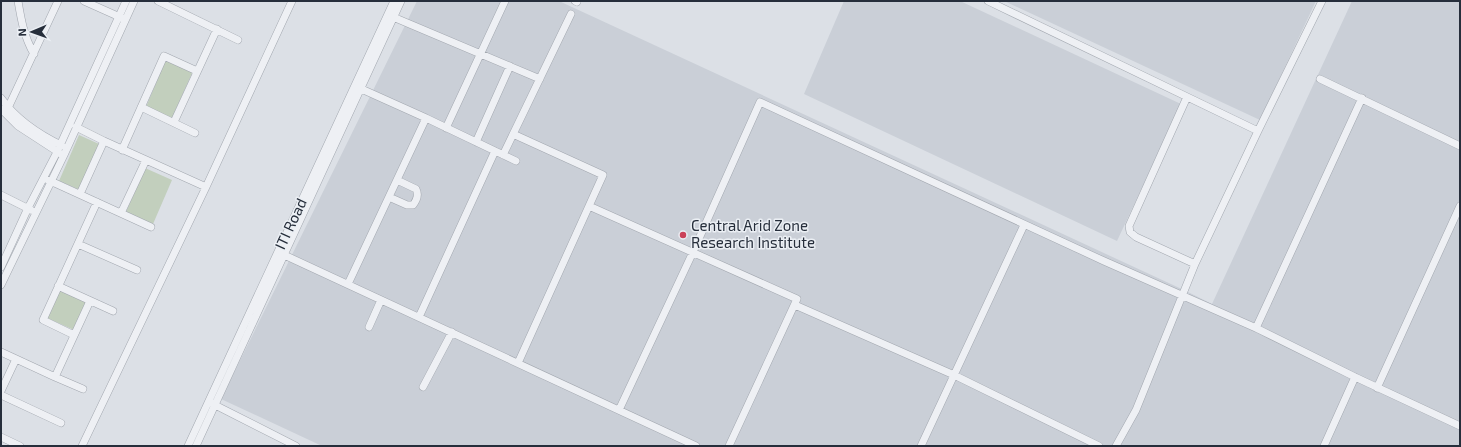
<svg xmlns="http://www.w3.org/2000/svg" width="1461" height="447" viewBox="0 0 1461 447" font-family="'Exo 2',sans-serif">
  <style>
    .built { fill: #cacfd7 }
    .green { fill: #c2cfbd }
    .lines { fill: none; stroke-linecap: round; stroke-linejoin: round }
    .minor-casing { stroke: #a2a7af; stroke-width: 8 }
    .minor { stroke: #eef0f4; stroke-width: 7 }
    .poi-dot { fill: #ca4158; stroke: #ebeff4; stroke-width: 1.5 }
    .labels { text-anchor: middle; stroke-width: 3; stroke-linejoin: round; paint-order: stroke }
    .street-label { font-size: 15px; fill: #262e3b; stroke: #ebeff4 }
    .poi-label { font-size: 15px; fill: #262e3b; stroke: #ebeff4; text-anchor: start }
  </style>
  <rect width="100%" height="100%" fill="#dce0e6"/>
  <path class="built" d="M417,1H559L1186,291L1212,304L1352,1H1460V446H322L221,399Z
    M844,1H960L1181,104L1117,241L804,94Z
    M1004,1H1316L1260,120Z"/>
  <path class="green" d="M166,59L193,71L172,118L146,107Z
    M79,135L99,144L80,190L59,181Z
    M145,168L172,180L153,224L126,212Z
    M59,289L87,302L74,330L47,318Z"/>
  <g class="lines">
    <defs>
      <path id="minor" d="M18,1C21,19 24,37 34,54
        M84,1L122,18
        M158,1L238,40
        M575,1L577,2
        M988,1L1258,131
        M393,17L540,79
        M1320,79L1460,146
        M357,87L426,118
        M1187,97L1129,226L1130,232L1136,237L1195,264
        M1,98C16,119 40,135 63,146
        M141,107L195,133
        M8,108L58,1
        M1,109L18,126L61,154
        M174,122L217,29
        M76,127L104,141L206,187
        M446,128L505,1
        M513,134L603,175L518,363
        M476,142L510,66
        M122,150L164,56L197,71
        M503,155L571,14
        M46,179L151,227
        M80,194L104,141
        M1,195L31,210
        M389,197L407,205H413C417,200 419,195 416,189L397,180
        M589,206L797,299L729,446
        M121,213L146,160
        M78,244L137,270
        M280,253L696,446
        M1,267L28,208L57,152L126,1
        M348,284L426,118L516,161
        M1,285L64,155L134,1
        M58,286L113,311
        M795,305L954,375L1099,446
        M419,317L495,151
        M369,327L381,300
        M1256,328L1362,98
        M74,335L43,320L97,202
        M1,352L55,377L90,301
        M55,377L83,389
        M423,387L452,332
        M1377,388L1460,206
        M1,391L16,359
        M1,395L61,423
        M211,403L296,446
        M619,410L693,252L760,102L1104,261L1256,328L1355,377L1460,426
        M1,437L20,446
        M82,446L206,187L292,1
        M188,446L394,1
        M196,446L401,1
        M921,446L1024,225
        M1116,446L1136,410L1195,264L1258,131L1322,1
        M1324,446L1355,377"/>
    </defs>
    <use href="#minor" class="minor-casing"/>
    <use href="#minor" class="minor"/>
  </g>
  <circle class="poi-dot" cx="683" cy="235" r="4"/>
  <g class="labels">
    <g class="street-label">
      <text transform="translate(291 224) rotate(-65)" y="5">ITI Road</text>
    </g>
    <g class="poi-label">
      <text x="691" y="231">Central Arid Zone<tspan x="691" dy="17">Research Institute</tspan></text>
    </g>
  </g>
  <rect width="1461" height="447" fill="none" stroke="#262e3b" stroke-width="4"/>
  <g transform="translate(32 32) rotate(268)" stroke="#ebeff4" stroke-width="3" paint-order="stroke">
  <path d="M0-3L7 15L0 10L-7 15Z" fill="#262e3b"/>
  <text y="-6" font-size="11" font-weight="bold" text-anchor="middle" fill="#262e3b">N</text>
  </g>
</svg>
